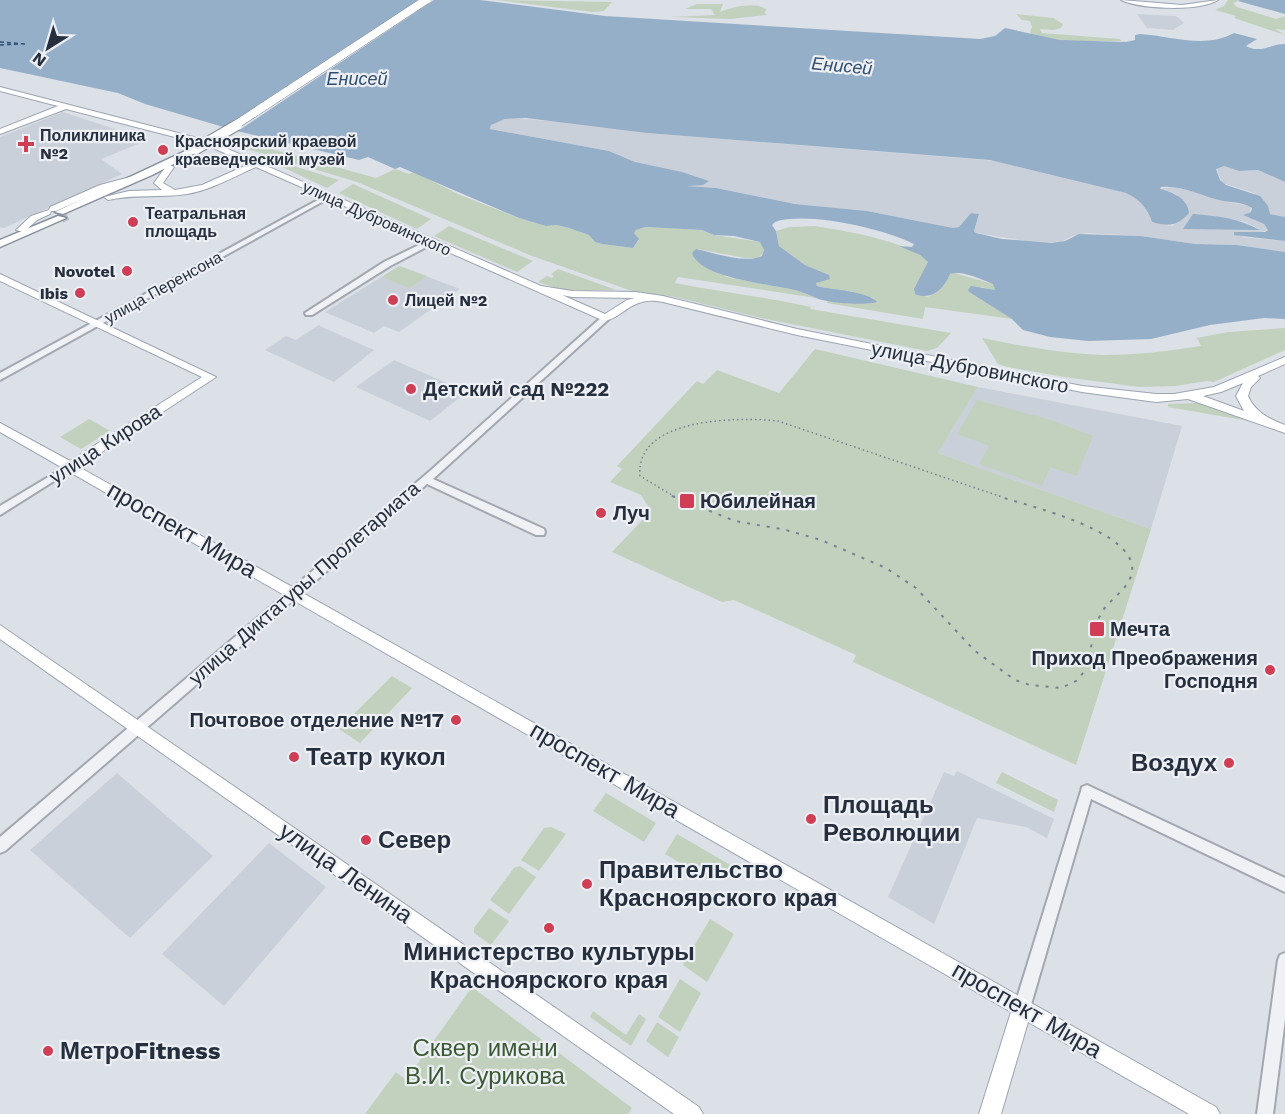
<svg xmlns="http://www.w3.org/2000/svg" width="1285" height="1114" viewBox="0 0 1285 1114" font-family="'Work Sans',sans-serif">
  <style>
    .built { fill: #cad0d9; fill-rule: evenodd }
    .green { fill: #c2d1bd }
    .water { fill: #96afc8 }
    .pier { fill: #dce0e7 }
    .lines { fill: none; stroke-linecap: round; stroke-linejoin: round }
    .ferry { stroke: #304e71; stroke-width: 1.5; stroke-dasharray: 4 3; stroke-linecap: butt }
    .highway-tunnel { stroke: #b8bdc5; stroke-width: 10; stroke-dasharray: 10 4.5; stroke-linecap: butt }
    .minor-casing { stroke: #a2a7b1; stroke-width: 4 }
    .major-casing { stroke: #9ca5b2; stroke-width: 2 }
    .highway-casing { stroke: #848e9d; stroke-width: 3 }
    .minor { fill: #eff1f5; fill-rule: evenodd }
    .major { fill: #fff; fill-rule: evenodd }
    .highway { fill: #fff; fill-rule: evenodd }
    .rail-far1 { stroke: #768090; stroke-width: 1.5; stroke-dasharray: 1.5 3; stroke-linecap: butt }
    .rail { stroke: #768090; stroke-width: 2; stroke-dasharray: 3 7; stroke-linecap: butt }
    .highway-bridge-far1-casing { stroke: #848e9d; stroke-width: 9; stroke-linecap: butt }
    .highway-bridge-casing { stroke: #848e9d; stroke-width: 12; stroke-linecap: butt }
    .highway-bridge-far1 { stroke: #fff; stroke-width: 8 }
    .highway-bridge { stroke: #fff; stroke-width: 10 }
    .poi-dot { fill: #cf3e55; stroke: #eceff4; stroke-width: 2 }
    .labels { text-anchor: middle; stroke-width: 4.5; stroke-linejoin: round; paint-order: stroke }
    .far-poi-label { font-size: 16px; font-weight: bold; fill: #262f3d; stroke: #eceff4; text-anchor: start }
    .far-street-label { font-size: 16px; fill: #262f3d; stroke: #eceff4 }
    .far-water-label { font-size: 18px; font-style: italic; fill: #304e71; stroke: #eceff4 }
    .street-label { font-size: 20px; fill: #262f3d; stroke: #eceff4 }
    .poi-label { font-size: 20px; font-weight: bold; fill: #262f3d; stroke: #eceff4; text-anchor: start }
    .near-street-label { font-size: 24px; fill: #262f3d; stroke: #eceff4 }
    .near-poi-label { font-size: 24px; font-weight: bold; fill: #262f3d; stroke: #eceff4; text-anchor: start }
    .near-park-label { font-size: 24px; fill: #3b5933; stroke: #eceff4 }
  </style>
  <rect width="100%" height="100%" fill="#dce0e7"/>
  <path class="built" d="M1137,14L1176,16L1184,23L1173,30L1147,28Z
    M63,112L148,140L101,159L122,174L4,228L0,227V137Z
    M513,118L609,126L647,133L997,161L1126,193L1136,198L1148,210L1152,222L1166,225L1173,226L1186,203L1174,193L1159,189L1174,187L1194,191L1219,200L1250,206L1251,212L1243,215L1264,224L1268,230L1241,237L1285,241V252L1237,245L1195,244L1141,236L1087,233L1072,236L1059,243L1031,242L976,233L974,231L979,215L976,213H971L959,227L953,228L867,211L795,204L716,188L686,186L709,181L635,162L609,151L490,129L491,125L498,120ZM1243,221L1259,229H1183Z
    M1224,166L1239,171L1258,170L1285,182V217L1270,214L1254,193L1222,183L1216,167Z
    M399,266L460,289L399,332L384,326L374,333L325,312Z
    M319,325L322,327L374,350L334,382L265,350L286,336L296,340Z
    M394,360L467,392L430,421L356,387Z
    M978,387L1182,426L1151,529L938,453Z
    M957,771L1054,819L1047,838L1026,827L977,818L934,924L888,897L944,772L954,776Z
    M117,773L213,856L130,938L30,850Z
    M269,843L326,887L224,1006L162,954Z"/>
  <path class="green" d="M496,0L612,2L604,11L593,12Z
    M1228,0H1240L1233,3L1237,7L1276,19L1285,16V30L1275,29L1285,35L1234,18L1236,16L1215,10L1224,6Z
    M697,4H723L720,12C733,7 756,1 767,10L764,12L767,15L730,19L671,17L715,15L711,9H685Z
    M1016,14L1053,18L1063,24L1061,28L1053,30L1040,29L1042,33L1120,39L1121,41H1066L1033,36L1030,32L1032,27L1030,21L1022,20Z
    M228,137L376,178L395,169L409,174L414,172L460,195L519,218L546,226L557,225L569,228L589,235L595,242L602,244L633,248L639,240L634,233L636,230L645,227L702,230L714,235L760,242L764,246L763,254L757,258H745L697,249L726,277L796,290L816,298L678,277L675,283C720,292 766,297 811,307L810,309L951,333L937,348L927,351L761,318L671,296L635,292L532,256L357,182L234,145L223,140Z
    M290,165L339,180L327,188L282,167Z
    M353,184L431,219L417,229L339,193Z
    M449,226L533,261L517,272L434,236Z
    M815,226C844,231 907,240 928,262L914,292L927,297C939,293 945,286 950,274L954,273L993,284L996,288L994,291L982,287L969,292L1012,319L925,307L923,319L827,303L828,300L872,304L874,298L817,286L816,283L829,275L805,265L779,246L776,231L790,227Z
    M399,266L427,276L409,288L382,277Z
    M558,269L616,290H563L538,282L547,276L552,278L554,276L551,274Z
    M1285,328V350L1214,382L1207,381L1176,386L1139,387L1064,377L1008,367L998,364L982,338C1022,346 1063,354 1105,355C1137,355 1169,351 1201,346L1197,338L1228,332Z
    M815,349L978,387L938,453L1151,529L1076,765L853,662L856,655L734,600L722,602L612,552L651,511L641,495L610,482L622,469L617,466L697,381L703,384L717,370L779,393Z
    M977,400L1051,420L1093,436L1077,476L1050,467L1042,486L979,464L989,446L957,434Z
    M1197,403L1202,404L1249,421L1168,407V404Z
    M89,419L110,431L81,449L60,437Z
    M392,676L412,688L360,743L339,729Z
    M1002,772L1058,800L1054,812L996,783Z
    M606,793L656,823L644,842L593,811Z
    M551,827L566,834L539,871L521,860L544,828Z
    M677,834L732,866L725,879H707L665,854Z
    M520,866L536,877L509,914L490,900L514,868Z
    M489,908L509,921L491,945L474,933V928Z
    M710,919L734,934L707,982L683,965Z
    M680,979L701,993L680,1032L658,1017Z
    M472,987L632,1108L628,1114H365L396,1072L406,1080Z
    M593,1011L626,1035L639,1014L646,1019L631,1046L590,1017Z
    M657,1022L679,1037L668,1057L646,1041Z"/>
  <path class="water" d="M0,0H480L605,16L980,39L995,36L1005,28L1060,40L1126,42L1135,40V35L1140,34C1171,36 1205,49 1234,33L1257,39L1246,46C1261,54 1270,44 1285,44V182L1258,170L1239,171L1224,166L1216,169L1220,180L1226,185L1260,196L1268,206L1270,214L1285,217V241L1234,235V232H1265L1268,230L1264,224L1243,215L1251,212L1252,208C1241,201 1230,203 1219,200C1199,195 1182,185 1161,187L1160,189C1172,192 1188,198 1189,213C1177,226 1169,227 1152,222C1148,209 1140,199 1126,193L990,160L647,133L526,118L505,119L491,125L490,129L609,151L635,162L682,172L709,181L703,185L687,186L716,188L795,204L867,211L953,228L959,227L971,213L979,214L974,231L976,233L1002,239L1052,243L1065,241L1079,234L1141,236L1195,244L1237,245L1285,252V319L1264,318L1210,325L1151,339L1088,341L1050,337L1023,330L1012,319L969,292L968,290L971,286L995,290L993,284C980,279 963,270 950,274C944,289 932,301 915,294L914,289L928,262L920,255L899,246L912,247L914,244C885,229 806,211 775,222L772,225L776,231L779,246L805,265L829,275L830,279L816,283L817,286C832,290 868,291 877,302C867,306 826,303 816,298C809,295 803,292 795,290C772,284 700,279 692,253L696,249C715,253 744,264 762,256L764,250L760,242L734,236L714,235L702,230L645,227L636,230L634,233L639,239L633,248L602,244L595,242L589,235L569,228L557,225L546,226L519,218L400,167L395,169L368,157L359,160L237,131L145,104L118,93L0,68Z
    M1285,0V14L1238,1L1240,0Z
    M1193,214C1218,216 1238,218 1260,230L1183,229Z"/>
  <path class="pier" d="M421,0H434L241,129L233,133L223,130Z"/>
  <g class="lines">
    <path class="ferry" d="M0,42L25,44
      M0,45L18,44"/>
    <path class="highway-tunnel" d="M61,218L67,215"/>
    <defs>
      <path id="minor" d="M327,195L330,197L329,198L0,380V373Z
        M427,241L434,243L390,266L312,315H306L305,313L384,262Z
        M603,316H609L610,318L433,479L544,529L545,532L544,535H536L427,484L5,851L0,853V837L430,471Z
        M70,464L75,467L73,469L0,515V506Z
        M1087,785L1285,878V892L1091,799L1030,1008L1027,1013L1022,1016L1017,1013L1014,1008L1081,791L1082,787Z
        M1285,953V1019L1273,1114H1257L1278,960L1280,955Z"/>
      <path id="major" d="M1121,0L1182,5L1218,0C1199,12 1140,9 1121,0Z
        M0,87L205,140L206,142L202,144L66,109L0,134V129L58,106L0,91Z
        M214,143L541,286L572,291L635,292L663,296L797,329L1082,386L1156,394H1174L1214,387L1285,357V364L1258,376L1260,378L1251,387L1248,396C1255,412 1269,419 1285,425V433L1188,399L1156,402L1082,392L797,335L663,302C652,300 644,300 634,305C623,310 614,322 602,320L256,167C233,177 211,190 187,194C160,198 134,194 108,200L104,197L129,191L162,190L154,183L167,165H170L174,167L163,183L175,190L202,185L249,164L211,147L210,145ZM562,295L572,297L635,298L627,300L605,314ZM1243,383L1236,396L1244,411L1203,396L1221,392Z
        M130,177L133,178V182L106,189L56,211H51L50,214L37,220L24,232L16,230L31,216L49,210L50,207L100,185Z
        M0,274L216,377L79,467L1216,1107L1220,1114H1189L1028,1022L1001,1114H979L1011,1012L0,432V423L70,461L202,377L0,281Z
        M0,625L699,1107L703,1114H674L0,639Z"/>
      <path id="highway" d="M196,146L200,149L199,151L152,175L63,214L55,212Z
        M58,216L66,218L0,247V240Z"/>
    </defs>
    <use href="#minor" class="minor-casing"/>
    <use href="#major" class="major-casing"/>
    <use href="#highway" class="highway-casing"/>
    <use href="#minor" class="minor"/>
    <use href="#major" class="major"/>
    <use href="#highway" class="highway"/>
    <path class="rail-far1" d="M675,497L640,476C635,417 738,417 778,421L1002,497"/>
    <path class="rail" d="M672,496L735,521L786,530L821,540L886,568L916,588L975,651L1015,680L1030,685L1061,688L1078,680L1085,670C1092,652 1092,629 1102,612C1110,599 1126,591 1131,576C1145,532 1027,506 998,496"/>
    <defs>
      <path id="highway-bridge-far1" d="M234,126L426,0"/>
      <path id="highway-bridge" d="M196,149L237,125"/>
    </defs>
    <use href="#highway-bridge-far1" class="highway-bridge-far1-casing"/>
    <use href="#highway-bridge" class="highway-bridge-casing"/>
    <use href="#highway-bridge-far1" class="highway-bridge-far1"/>
    <use href="#highway-bridge" class="highway-bridge"/>
  </g>
  <g class="poi-dot">
    <path d="M23 135h6v6h6v6h-6v6h-6v-6h-6v-6h6z"/>
    <circle cx="163" cy="150" r="6"/>
    <circle cx="133" cy="222" r="6"/>
    <circle cx="127" cy="271" r="6"/>
    <circle cx="80" cy="293" r="6"/>
    <circle cx="393" cy="300" r="6"/>
    <circle cx="411" cy="389" r="6"/>
    <rect x="679" y="493" width="16" height="16" rx="3"/>
    <circle cx="601" cy="513" r="6"/>
    <rect x="1089" y="621" width="16" height="16" rx="3"/>
    <circle cx="1270" cy="670" r="6"/>
    <circle cx="456" cy="720" r="6"/>
    <circle cx="294" cy="757" r="6"/>
    <circle cx="1229" cy="763" r="6"/>
    <circle cx="811" cy="819" r="6"/>
    <circle cx="366" cy="840" r="6"/>
    <circle cx="587" cy="884" r="6"/>
    <circle cx="549" cy="928" r="6"/>
    <circle cx="48" cy="1051" r="6"/>
  </g>
  <g class="labels">
    <g class="far-poi-label">
      <text x="40" y="141">Поликлиника<tspan x="40" dy="18">№2</tspan></text>
      <text x="175" y="147">Красноярский краевой<tspan x="175" dy="18">краеведческий музей</tspan></text>
      <text x="145" y="219">Театральная<tspan x="145" dy="18">площадь</tspan></text>
      <text x="115" y="277" text-anchor="end">Novotel</text>
      <text x="68" y="299" text-anchor="end">Ibis</text>
      <text x="405" y="306">Лицей №2</text>
    </g>
    <g class="far-street-label">
      <text transform="translate(377 218) rotate(24)" y="6">улица Дубровинского</text>
      <text transform="translate(163 287) rotate(-29)" y="6">улица Перенсона</text>
    </g>
    <g class="far-water-label">
      <text transform="translate(842 66) rotate(5)" y="6">Енисей</text>
      <text x="357" y="85">Енисей</text>
    </g>
    <g class="street-label">
      <text transform="translate(970 367) rotate(11)" y="7">улица Дубровинского</text>
      <text transform="translate(105 444) rotate(-33)" y="7">улица Кирова</text>
      <text transform="translate(304 583) rotate(-41)" y="7">улица Диктатуры Пролетариата</text>
    </g>
    <g class="poi-label">
      <text x="423" y="396">Детский сад №222</text>
      <text x="700" y="508">Юбилейная</text>
      <text x="613" y="520">Луч</text>
      <text x="1110" y="636">Мечта</text>
      <text x="1258" y="665" text-anchor="end">Приход Преображения<tspan x="1258" dy="23">Господня</tspan></text>
      <text x="444" y="727" text-anchor="end">Почтовое отделение №17</text>
    </g>
    <g class="near-street-label">
      <text transform="translate(182 530) rotate(30)" y="8">проспект Мира</text>
      <text transform="translate(605 770) rotate(30)" y="8">проспект Мира</text>
      <text transform="translate(346 873) rotate(35)" y="8">улица Ленина</text>
      <text transform="translate(1027 1010) rotate(30)" y="8">проспект Мира</text>
    </g>
    <g class="near-poi-label">
      <text x="306" y="765">Театр кукол</text>
      <text x="1217" y="771" text-anchor="end">Воздух</text>
      <text x="823" y="813">Площадь<tspan x="823" dy="28">Революции</tspan></text>
      <text x="378" y="848">Север</text>
      <text x="599" y="878">Правительство<tspan x="599" dy="28">Красноярского края</tspan></text>
      <text x="549" y="960" text-anchor="middle">Министерство культуры<tspan x="549" dy="28">Красноярского края</tspan></text>
      <text x="60" y="1059">МетроFitness</text>
    </g>
    <g class="near-park-label">
      <text x="485" y="1056">Сквер имени<tspan x="485" dy="28">В.И. Сурикова</tspan></text>
    </g>
  </g>
  <g transform="translate(48 48) rotate(217)" stroke="#eceff4" stroke-width="4.5" paint-order="stroke">
  <path d="M0-4.5L10 22L0 15L-10 22Z" fill="#262f3d"/>
  <text y="-9" font-size="16" font-weight="bold" text-anchor="middle" fill="#262f3d">N</text>
  </g>
</svg>
